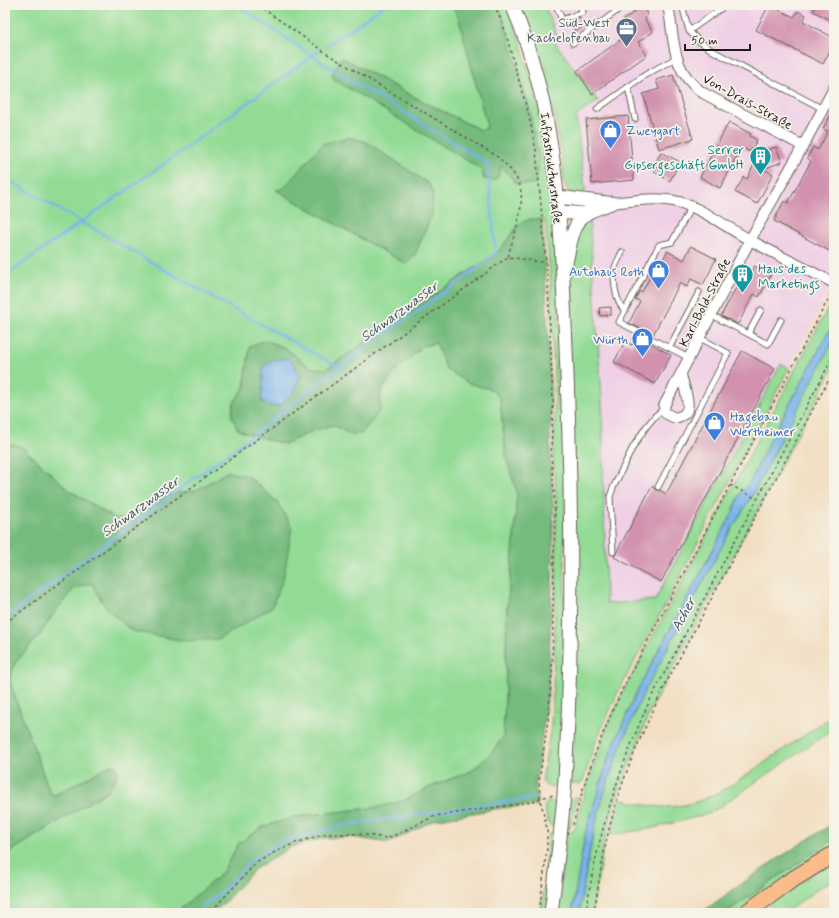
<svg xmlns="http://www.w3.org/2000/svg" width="839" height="918" viewBox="0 0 839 918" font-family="Mynerve,sans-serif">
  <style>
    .built { fill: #efd0e6 }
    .green { fill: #93db95; stroke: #587c58; fill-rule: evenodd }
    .forest { fill: #76bb7e; stroke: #496c4d; fill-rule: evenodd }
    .water { fill: #79b3ea; stroke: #4a6883 }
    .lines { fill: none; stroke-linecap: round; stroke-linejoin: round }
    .stream { stroke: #79b3ea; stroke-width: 2.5 }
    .building { fill: #d292af }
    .service-casing { stroke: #676056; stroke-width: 7 }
    .minor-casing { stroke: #676056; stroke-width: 12 }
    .tertiary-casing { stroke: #676056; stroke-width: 15 }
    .primary-casing { stroke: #676056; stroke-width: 18 }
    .path { stroke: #676056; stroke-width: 1.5; stroke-dasharray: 3 3; stroke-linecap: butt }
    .service { stroke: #fff; stroke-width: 5 }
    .minor { stroke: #fff; stroke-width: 10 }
    .tertiary { stroke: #fff; stroke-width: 13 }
    .primary { stroke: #f9bc8a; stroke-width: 16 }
    .labels { text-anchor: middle; stroke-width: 3.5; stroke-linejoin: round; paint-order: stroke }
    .service-label { font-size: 13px; fill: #4e5e75; stroke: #f7f3e8; text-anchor: end }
    .street-label { font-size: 13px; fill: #1c1c1c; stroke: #f7f3e8 }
    .shop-label { font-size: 13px; fill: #366cbe; stroke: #f7f3e8; text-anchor: start }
    .culture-label { font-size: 13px; fill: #0d838f; stroke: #f7f3e8; text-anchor: end }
    .water-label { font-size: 14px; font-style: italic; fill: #41586e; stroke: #f7f3e8 }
  </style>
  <rect width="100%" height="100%" fill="#f7f3e8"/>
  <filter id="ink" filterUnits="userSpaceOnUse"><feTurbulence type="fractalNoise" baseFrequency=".025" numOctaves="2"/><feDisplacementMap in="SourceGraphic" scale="8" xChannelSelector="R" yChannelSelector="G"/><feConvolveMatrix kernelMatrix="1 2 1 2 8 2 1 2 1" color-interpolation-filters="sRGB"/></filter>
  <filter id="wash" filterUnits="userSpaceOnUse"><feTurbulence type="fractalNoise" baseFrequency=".012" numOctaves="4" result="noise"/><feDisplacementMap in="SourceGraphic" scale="16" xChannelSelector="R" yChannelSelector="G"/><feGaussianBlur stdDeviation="0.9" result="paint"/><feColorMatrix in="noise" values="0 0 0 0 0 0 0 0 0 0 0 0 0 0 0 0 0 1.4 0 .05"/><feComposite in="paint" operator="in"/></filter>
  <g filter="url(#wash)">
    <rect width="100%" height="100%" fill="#f2dfc3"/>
    <path class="built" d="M543,5H834V281L789,368L781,364L655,600L606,604L602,399L589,217L576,116L598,101L556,44V33Z"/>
    <path class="green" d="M5,5H452L459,18L487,126L485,129L480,130L403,91L343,58L476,166L482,172L485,179L494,180L498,177L501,165L539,159L527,101L499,5H507L520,40L542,120L553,200L565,448L564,666L559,781L557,785C550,788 546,787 542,781L551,725L553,688L556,576V494L553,455L555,401L550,273L545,221L531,219L520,223L499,251L326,369L311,368L285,348L250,346L244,388L233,404L232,416L238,430L265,439L285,444L315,430L334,425L349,434L380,411L381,391L396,370L423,346L436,343L468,383L493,390L500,399L506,457L517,493L513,554L507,608L505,700L503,737L490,755L471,771L430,787L404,804L294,817L263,827L239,843L222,873L176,913H5V855L107,791L117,777V766L111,765L55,795L50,793L11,686L10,678L15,663L39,636L54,613L74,588L91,583L107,609L278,503L248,476L227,472L195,491L165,495L128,519L114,518L69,490L23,448L11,445L5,446ZM283,189L406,264L276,190Z
      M518,5H544L556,33V44L598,101L576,116L586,197L571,193L566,188L564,180L562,159L555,119L546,86Z
      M589,217L602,399L606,604L655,600L781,364L789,368L663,609L618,692L596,741L583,781L580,784L569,783L568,277L575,237Z
      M834,297V322L768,444L750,482L740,494L732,514L638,689L616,739L607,762L585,834L572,913H556L566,834L571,832L575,829L579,810L594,763L607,727L622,694Z
      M834,339V367L650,711L615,802L604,844L592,913H579C584,884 589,855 595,826C606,780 625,735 644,692L727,537L754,492Z
      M834,715V729L715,810L708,814L649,829L610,835L620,799C636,803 651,807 668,807C708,805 740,780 771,758C792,744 813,729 834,715Z
      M575,796L577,797L571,824L570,827L566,828L569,801Z
      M551,802L554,803L556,807L554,826L549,825L544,807L546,804Z
      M554,833L547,913H541L549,834Z
      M834,839V847L796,871L736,913H725Z
      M834,859V879L819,888L785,913H774L772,907L767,905Z"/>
    <path class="forest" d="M452,5H499L528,103L539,159L536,181L533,184H517L501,166L498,177L494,180L484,179L482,172L476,166L335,80L332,75L340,58H343L410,95L480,130L485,129L487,126L459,19Z
      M349,137L367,142L429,184L433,193L432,215L414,257L406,264L276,190L283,189L322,144Z
      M531,219L542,220L545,269L551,402L550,454L553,502V554L548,692L535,786L538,805L501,808L434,820L389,843L352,837L325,838L291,847L255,869L221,906L214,913H176L222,873L239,843L263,827L294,817L379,807L403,801L430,787L471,771L490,755L503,737L505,700L507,608L513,554L517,493L506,457L500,399L493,390L468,383L446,369L436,343L423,346L396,370L381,391L380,411L361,434H349L334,425L315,430L285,444L265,439L238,430L232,417L233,404L244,388L250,346L265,340L285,348L311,368L326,369L499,251L520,223ZM263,367L270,406L261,401L263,386Z
      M13,444L23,448L69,490L114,518L128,519L165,495L195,491L227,472L248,476L278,503L292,527L284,576L272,607L219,639L185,641L132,631L107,609L91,583L74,588L54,613L39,636L15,663L10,678L11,686L50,793L55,795L111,765L117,766V777L107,791L5,855V446Z
      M834,823V839L725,913H701C744,881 788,851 834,823Z"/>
    <path class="water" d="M834,322V339L754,492L727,537L644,692C625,735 606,780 595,826C588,855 584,884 579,913H572L585,834L607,762L616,739L638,689L732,514L740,494L750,482L768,444Z
      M287,358L294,364L300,376L294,392L280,406H270L261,400L263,386V367L272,360Z"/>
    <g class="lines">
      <path class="stream" d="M325,47L385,5
        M5,178L212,297L339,367
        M5,276L158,168L319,51
        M5,618L249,438L339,367L464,278L496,253L487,163L329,67L237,5
        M195,913L220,893L250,862L263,853L284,841L338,826L532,798"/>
    </g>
    <g id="blocks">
      <path class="building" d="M769,5L794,17L798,11L806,15L803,21L834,38V43L823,64L756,30Z
        M816,5H834V22L813,11Z
        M640,8H643L646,12L647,15L645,20L653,32L638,42L647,55L592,94L577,71L630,33L622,21Z
        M580,18L585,24L575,31L571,25Z
        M673,75L693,139L659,149L643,94L659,89L656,80Z
        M834,109V243L829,251L774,221L784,201L788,203L811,161L807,158L813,147L818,150L828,131L823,129Z
        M628,116L634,180L592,184L586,120Z
        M729,122L751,134L750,136L757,140L750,152L742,147L720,188L700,177Z
        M776,147L782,162L763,169L773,174L757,204L735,192L744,177L747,179L758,156L754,154Z
        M661,152L680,162L670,181L654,172L657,167L654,165Z
        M691,246L716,259L703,285L691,279L687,287L680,283L653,335L629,323L640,301L635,299L640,291L642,292L653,271L651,270L655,261L661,264L667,251L684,260Z
        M754,266L771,275L759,297L754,294L738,324L721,316L737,286L743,289Z
        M611,307V315L600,316L599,308Z
        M637,336L671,355L655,384L614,362L625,342L632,345Z
        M742,351L775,369L661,582L614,557L652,486L656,490H660L666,494Z"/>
    </g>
  </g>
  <g filter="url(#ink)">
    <use href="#blocks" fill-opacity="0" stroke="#676056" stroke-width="1"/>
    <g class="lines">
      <defs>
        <path id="service" d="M556,5L562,20L583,12L580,5
          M682,5L689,31L699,41L713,51L823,109
          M689,31L726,5
          M573,43L625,5
          M628,87L635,119
          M597,109L645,75L676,58
          M622,252C619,259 614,266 614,273C614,286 616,302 625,311
          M711,315L768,344L781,320
          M748,334L761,310
          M669,348L699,292
          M689,358L619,322L659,245L672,242L691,207
          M658,487L728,353L700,338
          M613,552L610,497L613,488L633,447L646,427L656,415L664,409"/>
        <path id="minor" d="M668,5C675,40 670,70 703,93L803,146L834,88
          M611,203C631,201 654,197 674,201C700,206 727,228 750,240C777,255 806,269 834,283
          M681,375C683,384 693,408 684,414C682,416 678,417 675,418L665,413L664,406L750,240L803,146"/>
        <path id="tertiary" d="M512,5C559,113 561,232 566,348C572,497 574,646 564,794C561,834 556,873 551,913
          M558,197L607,203
          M559,212L586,214
          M566,262C570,247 572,222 587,213C594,209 603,206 611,203"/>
        <path id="primary" d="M746,913L787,883L834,854"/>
      </defs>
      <use href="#service" class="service-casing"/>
      <use href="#minor" class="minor-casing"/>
      <use href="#tertiary" class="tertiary-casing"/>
      <use href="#primary" class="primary-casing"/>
      <path class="path" d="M258,5L329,55L495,155C504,163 515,172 519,184C527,204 513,236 508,257
        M494,5L503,24L529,116L536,150L548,285L553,402L551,455L555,505L554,554L552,673L548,720L539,782L540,798L547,829V848L539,913
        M730,485L757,499
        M5,623L508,257L547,263
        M573,825C585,776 603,730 625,684L832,292
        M206,913L217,905L256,863L275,852L295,843L325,834H359L387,838L393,836L435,816L532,802L540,798L554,795
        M586,913C596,839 619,768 650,700L834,355
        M594,913C599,880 604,847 613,814C625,770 645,727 665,685L834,370"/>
      <use href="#service" class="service"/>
      <use href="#minor" class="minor"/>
      <use href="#tertiary" class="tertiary"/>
      <use href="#primary" class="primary"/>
    </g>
  </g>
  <defs>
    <symbol id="office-pin" viewBox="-11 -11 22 30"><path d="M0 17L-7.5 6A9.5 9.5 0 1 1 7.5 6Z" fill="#5c6f8a" stroke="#f7f3e8"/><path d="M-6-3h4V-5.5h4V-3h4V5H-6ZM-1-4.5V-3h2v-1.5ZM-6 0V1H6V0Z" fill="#fff"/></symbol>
    <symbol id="shop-pin" viewBox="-11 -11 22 30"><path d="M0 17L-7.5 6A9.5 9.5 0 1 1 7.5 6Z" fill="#3f7fe0" stroke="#f7f3e8"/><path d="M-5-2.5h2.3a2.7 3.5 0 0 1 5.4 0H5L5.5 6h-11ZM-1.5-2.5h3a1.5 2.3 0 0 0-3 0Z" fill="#fff"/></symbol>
    <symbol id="building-pin" viewBox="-11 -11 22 30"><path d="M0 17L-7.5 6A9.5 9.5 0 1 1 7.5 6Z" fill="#0f9aa8" stroke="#f7f3e8"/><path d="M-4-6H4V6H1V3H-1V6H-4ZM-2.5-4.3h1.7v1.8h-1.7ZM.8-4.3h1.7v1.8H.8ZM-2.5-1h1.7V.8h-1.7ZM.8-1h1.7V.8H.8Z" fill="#fff"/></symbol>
  </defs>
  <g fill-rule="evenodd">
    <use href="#office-pin" x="614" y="16" width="25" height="34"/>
    <use href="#shop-pin" x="598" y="118" width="25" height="34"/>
    <use href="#building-pin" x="748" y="144" width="25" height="34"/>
    <use href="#shop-pin" x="646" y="258" width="25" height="34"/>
    <use href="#building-pin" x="730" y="262" width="25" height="34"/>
    <use href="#shop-pin" x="630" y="326" width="25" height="34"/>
    <use href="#shop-pin" x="702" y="410" width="25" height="34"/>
  </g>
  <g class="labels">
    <g class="service-label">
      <text x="610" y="27">Süd-West<tspan x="610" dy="15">Kachelofenbau</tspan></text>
    </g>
    <g class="street-label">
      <text transform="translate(748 101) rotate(29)" y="5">Von-Drais-Straße</text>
      <text transform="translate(552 168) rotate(83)" y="5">Infrastrukturstraße</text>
      <text transform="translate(704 302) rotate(-63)" y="5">Karl-Bold-Straße</text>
    </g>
    <g class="shop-label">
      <text x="626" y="135">Zweygart</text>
      <text x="644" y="276" text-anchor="end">Autohaus Roth</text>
      <text x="628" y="344" text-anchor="end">Würth</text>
      <text x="730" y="421">Hagebau<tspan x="730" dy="15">Wertheimer</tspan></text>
    </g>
    <g class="culture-label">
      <text x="744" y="154">Serrer<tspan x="744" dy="15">Gipsergeschäft GmbH</tspan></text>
      <text x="758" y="273" text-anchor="start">Haus des<tspan x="758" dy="15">Marketings</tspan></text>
    </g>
    <g class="water-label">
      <text transform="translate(399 311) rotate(-36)" y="5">Schwarzwasser</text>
      <text transform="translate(140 506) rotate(-36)" y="5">Schwarzwasser</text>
      <text transform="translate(683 614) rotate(-62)" y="5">Acher</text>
    </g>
  </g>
  <rect width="839" height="918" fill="none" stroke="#f7f3e8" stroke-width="20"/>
  <path d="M685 44v6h65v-6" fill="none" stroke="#1c1c1c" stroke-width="2"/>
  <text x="691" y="44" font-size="12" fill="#1c1c1c" stroke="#f7f3e8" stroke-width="3" paint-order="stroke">50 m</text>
</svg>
